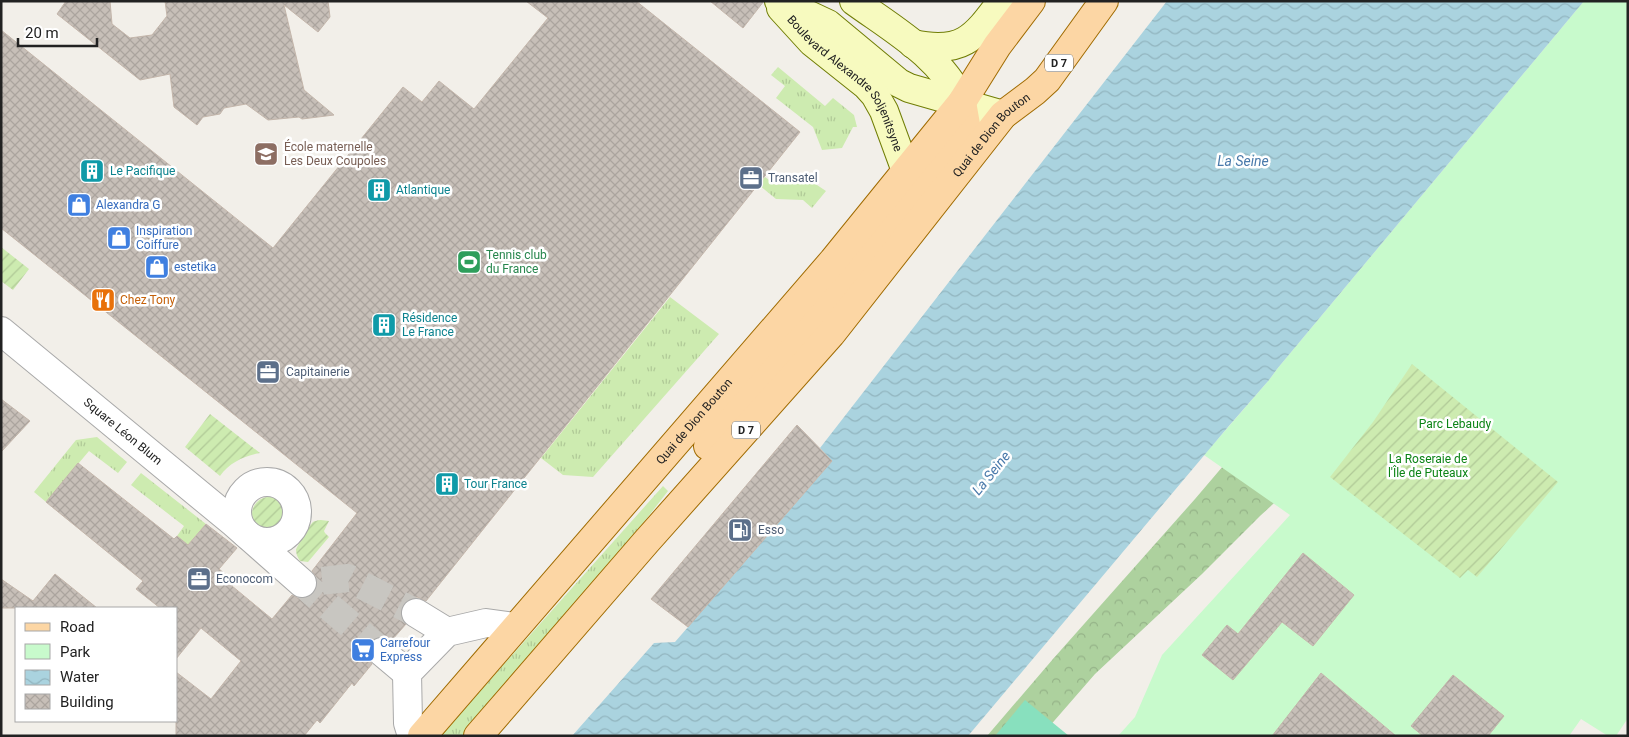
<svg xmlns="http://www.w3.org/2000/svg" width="1629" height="737" viewBox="0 0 1629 737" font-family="Roboto,sans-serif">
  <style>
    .grass { fill: url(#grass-tufts) }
    .forest { fill: url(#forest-crowns) }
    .park { fill: #c8facc }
    .garden { fill: url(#garden-furrows) }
    .pitch { fill: #88e0be }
    .water { fill: url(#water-waves) }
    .building { fill: url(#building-cross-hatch); stroke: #c4b6ab }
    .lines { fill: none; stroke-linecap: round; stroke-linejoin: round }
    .street-tunnel { stroke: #c8c6c1; stroke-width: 28; stroke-dasharray: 28 14; stroke-linecap: butt }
    .street-casing { stroke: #a9a9a9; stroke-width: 30 }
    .secondary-casing { stroke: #707d05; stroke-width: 30 }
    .primary-casing { stroke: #a06b00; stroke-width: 30 }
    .street { stroke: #fff; stroke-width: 28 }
    .secondary { stroke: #f7fabf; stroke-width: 28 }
    .primary { stroke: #fcd6a4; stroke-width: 28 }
    .labels { text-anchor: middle; stroke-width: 5; stroke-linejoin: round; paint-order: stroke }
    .shield { fill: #fff; stroke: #646464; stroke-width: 1 }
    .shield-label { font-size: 11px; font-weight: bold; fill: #222 }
    .street-label { font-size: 12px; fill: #222; stroke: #fff }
    .education-label { font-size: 12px; fill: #785e54; stroke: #fff; text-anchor: start }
    .culture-label { font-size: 12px; fill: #0d838f; stroke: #fff; text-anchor: start }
    .service-label { font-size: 12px; fill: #4e5e75; stroke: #fff; text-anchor: start }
    .shop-label { font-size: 12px; fill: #366cbe; stroke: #fff; text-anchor: start }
    .leisure-label { font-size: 12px; fill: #27864d; stroke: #fff; text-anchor: start }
    .food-label { font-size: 12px; fill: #c56008; stroke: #fff; text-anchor: start }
    .park-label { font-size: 12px; fill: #0c8416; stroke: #fff }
    .water-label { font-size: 14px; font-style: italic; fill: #4a7aab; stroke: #fff }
  </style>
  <defs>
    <pattern id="grass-tufts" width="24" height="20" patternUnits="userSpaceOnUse" patternTransform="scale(1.25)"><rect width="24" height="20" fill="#cdebb0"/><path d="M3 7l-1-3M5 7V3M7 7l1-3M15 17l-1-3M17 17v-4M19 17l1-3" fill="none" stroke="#b0c997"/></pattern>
    <pattern id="forest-crowns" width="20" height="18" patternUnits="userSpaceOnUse" patternTransform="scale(1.25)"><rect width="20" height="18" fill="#add19e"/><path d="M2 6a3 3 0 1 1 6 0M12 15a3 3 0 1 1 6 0" fill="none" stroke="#95b388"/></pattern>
    <pattern id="garden-furrows" width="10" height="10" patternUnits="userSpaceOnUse" patternTransform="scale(1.25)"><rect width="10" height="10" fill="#cdebb0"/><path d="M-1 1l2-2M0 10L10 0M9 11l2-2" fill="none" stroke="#b0c997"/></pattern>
    <pattern id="water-waves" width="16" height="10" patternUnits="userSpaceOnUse" patternTransform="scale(1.25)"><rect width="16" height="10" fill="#aad3df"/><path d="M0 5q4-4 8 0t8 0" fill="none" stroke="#92b5bf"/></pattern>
    <pattern id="building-cross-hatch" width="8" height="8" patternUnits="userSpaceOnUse" patternTransform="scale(1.25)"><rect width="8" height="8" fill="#c7bfb8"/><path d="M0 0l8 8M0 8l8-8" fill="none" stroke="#aba49e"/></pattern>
  </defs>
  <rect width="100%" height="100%" fill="#f2efe9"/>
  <path class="grass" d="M778,67L825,106L833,98L854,115L857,127H853L842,148L822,150L813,127L776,98L785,86L771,75Z
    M765,177L776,185L808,179L826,191L812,208L803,200L776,199L759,185Z
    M670,297L719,334L593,477L563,475L541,458Z
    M97,437L127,462L118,473L89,451L46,502L34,492L76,440Z
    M141,473L206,524L188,545L177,536L184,526L131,485Z
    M663,486L668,491L581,603L463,736H440Z"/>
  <path class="forest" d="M1356,310L1329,453L1260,516L1202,574L1095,674L1041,736H987L1053,659L1195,499Z"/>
  <path class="park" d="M1584,1H1628V718L1616,736H1608L1581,719L1569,736H1118L1135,717L1162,655L1290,515L1204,455L1269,380L1277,369Z"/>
  <path class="garden" d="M1,247L29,269L13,290L1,281Z
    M1412,364L1558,482L1477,577L1468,570L1460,578L1330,477L1373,422Z
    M210,414L260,453C244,456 229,463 220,476L185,447Z
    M252 514a17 17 0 1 1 34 0a17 17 0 1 1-34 0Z
    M321,520L329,521L324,531L325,533L329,537L308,562L300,561C298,558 296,554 296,550C296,548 311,523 313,522C314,521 319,520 321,520Z"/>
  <path class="pitch" d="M1025,700L1069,736H995Z"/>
  <path class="water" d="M1167,1H1584L1277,369L1269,380L1228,427L968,736H572L654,643L675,642L832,461L820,448Z"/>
  <path class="building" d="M66,1H110L112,24L130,38L152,35L167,16L165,1H328L330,17L318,32L284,5L304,90L334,115L302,119L299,117L268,120L246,104L224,108L220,114L203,117L197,125L174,107L170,74L140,80L57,14Z
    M526,1H636L800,132L426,601L417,597L408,600L403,604L400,612L402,620L406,624L392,640L385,637H377L370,642L367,650V657L372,664L354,686L352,683L320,723L317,720L304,736H176V672L211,699L241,661L201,628L176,659V608H160L136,589L143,581L46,502L78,463L174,539L177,536L188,545L206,524L237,548L219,569L235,582L232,586L272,619L292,595L298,598H306L314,593L317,587V578L312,571L357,513L1,228V30L273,248L403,87L422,102L439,81L474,109L548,18Z
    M710,1H764L743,28Z
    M1,399L30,421L1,452Z
    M797,425L832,461L688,627L651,599Z
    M1303,553L1354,595L1313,646L1282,622L1233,680L1202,655L1227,625L1238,634Z
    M55,574L97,608H1V579L33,601Z
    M1321,673L1396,736H1272Z
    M1453,675L1504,716L1488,736H1423L1411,726Z"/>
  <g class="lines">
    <path class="street-tunnel" d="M382,652L302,583L348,578L416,613"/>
    <defs>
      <g id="street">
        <path id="s1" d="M1,331L234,523L302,583"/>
        <circle cx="267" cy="512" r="30"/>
        <path d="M416,613L447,632"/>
        <path d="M382,652L407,673"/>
        <path d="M412,736L408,723L407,673L447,632L486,623L515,627"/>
      </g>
      <g id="secondary">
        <path d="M779,1L828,24L899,83L909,88L1003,115"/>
        <path d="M854,1C894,30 941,56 962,102"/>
        <path id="s2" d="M781,8L812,42L866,85L875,95L884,111L906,171"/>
        <path d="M913,44C963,55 975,37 1002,1"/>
      </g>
      <g id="primary">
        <path d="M708,446L958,143L966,125L962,102"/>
        <path id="s3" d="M422,736L833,261L962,102L997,46L1031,1"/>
        <path id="s4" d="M478,736L646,542L831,334L1003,115L1035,91L1047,80L1104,1"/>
      </g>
    </defs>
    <use href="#street" class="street-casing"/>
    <use href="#secondary" class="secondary-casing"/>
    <use href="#primary" class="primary-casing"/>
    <use href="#street" class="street"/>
    <use href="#secondary" class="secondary"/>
    <use href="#primary" class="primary"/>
  </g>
  <defs>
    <symbol id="school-square" viewBox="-11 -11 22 22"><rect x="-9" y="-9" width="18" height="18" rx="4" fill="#8d6e63" stroke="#fff"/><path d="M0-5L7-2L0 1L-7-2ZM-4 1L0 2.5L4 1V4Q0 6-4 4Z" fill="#fff"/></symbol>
    <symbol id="building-square" viewBox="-11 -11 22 22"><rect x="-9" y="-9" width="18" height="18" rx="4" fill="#0f9aa8" stroke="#fff"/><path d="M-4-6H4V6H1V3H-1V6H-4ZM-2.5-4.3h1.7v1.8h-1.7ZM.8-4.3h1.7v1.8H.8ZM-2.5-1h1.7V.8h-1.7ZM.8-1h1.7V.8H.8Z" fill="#fff"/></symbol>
    <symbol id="office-square" viewBox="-11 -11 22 22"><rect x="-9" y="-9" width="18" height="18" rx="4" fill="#5c6f8a" stroke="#fff"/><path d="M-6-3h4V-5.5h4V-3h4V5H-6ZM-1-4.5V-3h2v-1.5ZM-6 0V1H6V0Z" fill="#fff"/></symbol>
    <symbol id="shop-square" viewBox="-11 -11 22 22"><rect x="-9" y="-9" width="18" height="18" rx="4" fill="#3f7fe0" stroke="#fff"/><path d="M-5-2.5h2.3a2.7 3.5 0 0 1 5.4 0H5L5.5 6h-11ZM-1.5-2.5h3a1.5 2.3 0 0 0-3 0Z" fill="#fff"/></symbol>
    <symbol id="stadium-square" viewBox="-11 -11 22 22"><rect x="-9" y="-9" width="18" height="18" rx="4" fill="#2e9e5b" stroke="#fff"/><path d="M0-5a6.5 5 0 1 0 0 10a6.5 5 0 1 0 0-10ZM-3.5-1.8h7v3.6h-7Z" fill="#fff"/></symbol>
    <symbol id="restaurant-square" viewBox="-11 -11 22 22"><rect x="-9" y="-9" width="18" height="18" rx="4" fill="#e8710a" stroke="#fff"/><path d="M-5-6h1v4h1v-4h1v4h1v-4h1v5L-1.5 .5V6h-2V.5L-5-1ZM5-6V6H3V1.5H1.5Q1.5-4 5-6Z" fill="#fff"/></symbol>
    <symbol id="fuel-square" viewBox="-11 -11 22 22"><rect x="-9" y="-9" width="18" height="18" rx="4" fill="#5c6f8a" stroke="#fff"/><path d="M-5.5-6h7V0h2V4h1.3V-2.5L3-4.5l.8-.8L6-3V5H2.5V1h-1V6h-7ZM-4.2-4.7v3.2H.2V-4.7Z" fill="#fff"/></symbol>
    <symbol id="supermarket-square" viewBox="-11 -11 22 22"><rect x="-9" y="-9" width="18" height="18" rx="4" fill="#3f7fe0" stroke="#fff"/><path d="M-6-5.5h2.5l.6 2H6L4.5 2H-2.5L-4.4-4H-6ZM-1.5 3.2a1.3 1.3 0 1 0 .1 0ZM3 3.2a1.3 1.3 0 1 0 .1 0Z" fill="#fff"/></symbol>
  </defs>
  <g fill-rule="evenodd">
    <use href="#school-square" x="252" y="140" width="28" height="28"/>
    <use href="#building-square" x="78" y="157" width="28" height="28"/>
    <use href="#office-square" x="737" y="164" width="28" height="28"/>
    <use href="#building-square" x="365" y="176" width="28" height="28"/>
    <use href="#shop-square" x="65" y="191" width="28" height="28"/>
    <use href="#shop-square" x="105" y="224" width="28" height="28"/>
    <use href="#stadium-square" x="455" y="248" width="28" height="28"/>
    <use href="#shop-square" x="143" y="253" width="28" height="28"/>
    <use href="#restaurant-square" x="89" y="286" width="28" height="28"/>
    <use href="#building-square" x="370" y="311" width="28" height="28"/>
    <use href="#office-square" x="254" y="358" width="28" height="28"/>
    <use href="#building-square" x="433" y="470" width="28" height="28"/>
    <use href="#fuel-square" x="726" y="516" width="28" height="28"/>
    <use href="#office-square" x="185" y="565" width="28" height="28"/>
    <use href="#supermarket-square" x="349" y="636" width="28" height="28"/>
  </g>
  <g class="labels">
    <g class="shield">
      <rect x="1045" y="54.5" width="28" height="17" rx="4"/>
      <rect x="732" y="421.5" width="28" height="17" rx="4"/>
    </g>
    <g class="shield-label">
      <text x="1059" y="67">D 7</text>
      <text x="746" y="434">D 7</text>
    </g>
    <g class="street-label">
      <text dy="4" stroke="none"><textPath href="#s2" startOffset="101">Boulevard Alexandre Soljenitsyne</textPath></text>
      <text dy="4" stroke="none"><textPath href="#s4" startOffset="791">Quai de Dion Bouton</textPath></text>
      <text dy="4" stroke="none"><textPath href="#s3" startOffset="416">Quai de Dion Bouton</textPath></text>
      <text dy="4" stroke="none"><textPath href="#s1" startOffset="158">Square Léon Blum</textPath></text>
    </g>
    <g class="education-label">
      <text x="284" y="151">École maternelle<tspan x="284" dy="14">Les Deux Coupoles</tspan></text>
    </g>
    <g class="culture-label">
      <text x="110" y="175">Le Pacifique</text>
      <text x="396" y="194">Atlantique</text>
      <text x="402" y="322">Résidence<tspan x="402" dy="14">Le France</tspan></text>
      <text x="464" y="488">Tour France</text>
    </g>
    <g class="service-label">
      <text x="768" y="182">Transatel</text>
      <text x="286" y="376">Capitainerie</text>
      <text x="758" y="534">Esso</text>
      <text x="216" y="583">Econocom</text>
    </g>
    <g class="shop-label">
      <text x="96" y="209">Alexandra G</text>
      <text x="136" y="235">Inspiration<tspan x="136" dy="14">Coiffure</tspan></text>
      <text x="174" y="271">estetika</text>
      <text x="380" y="647">Carrefour<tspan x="380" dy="14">Express</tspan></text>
    </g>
    <g class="leisure-label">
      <text x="486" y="259">Tennis club<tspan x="486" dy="14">du France</tspan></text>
    </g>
    <g class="food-label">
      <text x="120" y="304">Chez Tony</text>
    </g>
    <g class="park-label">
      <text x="1455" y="428">Parc Lebaudy</text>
      <text x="1428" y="463">La Roseraie de<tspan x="1428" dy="14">l'Île de Puteaux</tspan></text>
    </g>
    <g class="water-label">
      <text x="1243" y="166">La Seine</text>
      <text transform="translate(991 473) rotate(-51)" y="5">La Seine</text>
    </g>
  </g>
  <rect width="1629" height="737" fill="none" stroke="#222222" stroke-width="5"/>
  <rect x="15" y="607" width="162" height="115" fill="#ffffff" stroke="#a7a7a7"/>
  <rect x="25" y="623" width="25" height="8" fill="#fcd6a4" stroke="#a7a7a7"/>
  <text x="60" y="632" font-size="15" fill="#222222">Road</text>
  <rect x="25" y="644" width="25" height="15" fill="#c8facc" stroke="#a7a7a7"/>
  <text x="60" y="657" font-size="15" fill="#222222">Park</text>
  <rect x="25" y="670" width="25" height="15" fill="url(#water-waves)" stroke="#a7a7a7"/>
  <text x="60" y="682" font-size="15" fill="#222222">Water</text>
  <rect x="25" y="694" width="25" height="15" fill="url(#building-cross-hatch)" stroke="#a7a7a7"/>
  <text x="60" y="707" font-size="15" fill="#222222">Building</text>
  <path d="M18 38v8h79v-8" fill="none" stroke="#222222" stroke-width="2.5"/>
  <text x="25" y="38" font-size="15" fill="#222222" stroke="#ffffff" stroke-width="4" paint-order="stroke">20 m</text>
</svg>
